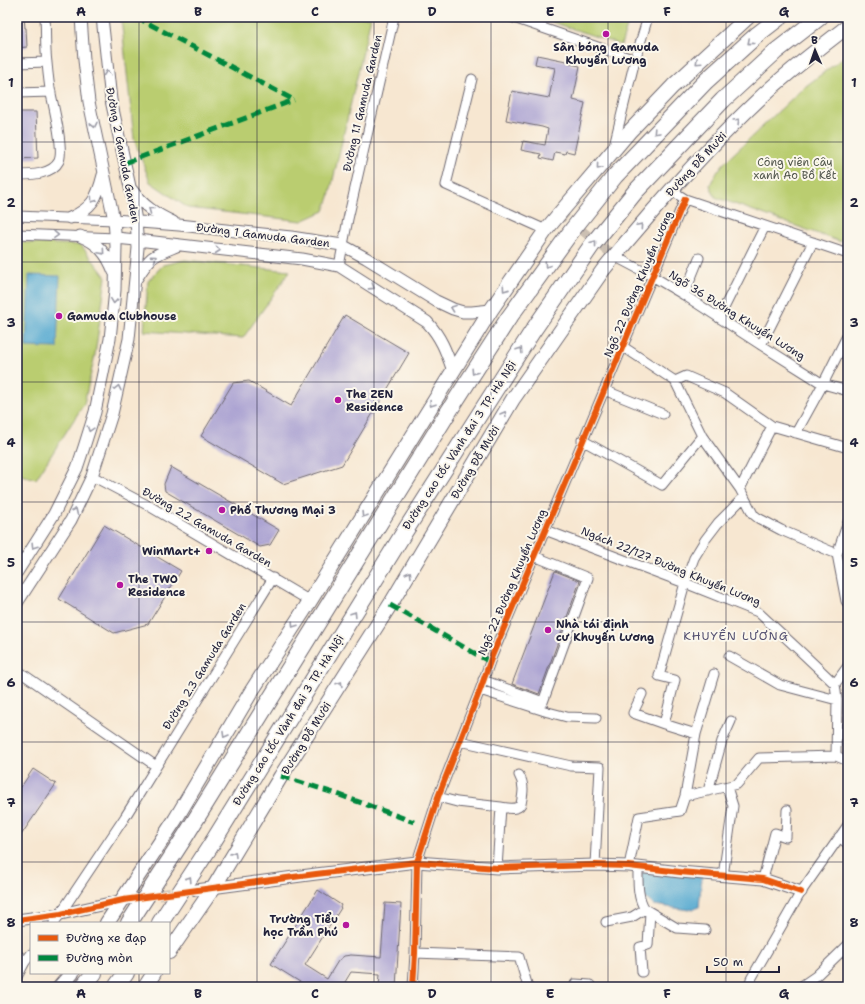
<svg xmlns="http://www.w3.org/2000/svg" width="865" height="1004" viewBox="0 0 865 1004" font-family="'Shantell Sans',sans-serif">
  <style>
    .green { fill: #bacd70; stroke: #6e7856 }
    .water { fill: #54a9d0; stroke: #3b6686 }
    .building { fill: #aaa2d2 }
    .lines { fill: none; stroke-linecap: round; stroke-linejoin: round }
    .minor-tunnel { stroke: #ccc0b3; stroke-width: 9; stroke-dasharray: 9 4.5; stroke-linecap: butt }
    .tertiary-tunnel { stroke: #ccc0b3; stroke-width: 11; stroke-dasharray: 11 5.5; stroke-linecap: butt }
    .minor-casing { stroke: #6d6770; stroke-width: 11 }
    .tertiary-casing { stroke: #6d6770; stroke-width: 13 }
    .primary-casing { stroke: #6d6770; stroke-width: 16 }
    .motorway-casing { stroke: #6d6770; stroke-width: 18 }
    .minor { stroke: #fff; stroke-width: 9 }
    .tertiary { stroke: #fff; stroke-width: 11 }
    .primary { stroke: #fff; stroke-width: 14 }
    .motorway { stroke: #fff; stroke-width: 16 }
    .quiet { stroke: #00873e; stroke-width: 5; stroke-dasharray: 10 5; stroke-linecap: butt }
    .cycleway-casing { stroke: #fbf7ec; stroke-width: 8 }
    .cycleway { stroke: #e8590c; stroke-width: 6 }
    .oneway { stroke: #9c9ca7 }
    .grid { fill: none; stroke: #22223b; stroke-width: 1; stroke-opacity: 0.55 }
    .poi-dot { fill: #b5179e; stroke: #fbf7ec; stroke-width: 1.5 }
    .labels { text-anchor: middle; stroke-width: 4; stroke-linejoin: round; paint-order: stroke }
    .poi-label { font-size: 11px; font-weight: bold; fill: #22223b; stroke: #fbf7ec; text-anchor: start }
    .street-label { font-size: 11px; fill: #22223b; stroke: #fbf7ec }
    .park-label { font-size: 11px; fill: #50554b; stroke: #fbf7ec }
    .neighbourhood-label { font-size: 12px; letter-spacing: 1px; fill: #524f70; stroke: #fbf7ec }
    .neatline { fill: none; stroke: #22223b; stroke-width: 1.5 }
    .grid-label { font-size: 13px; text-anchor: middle; font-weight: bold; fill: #22223b }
  </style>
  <rect width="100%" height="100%" fill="#fbf7ec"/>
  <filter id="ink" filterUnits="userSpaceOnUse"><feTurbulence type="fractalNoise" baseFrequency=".025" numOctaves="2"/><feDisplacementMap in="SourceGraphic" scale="8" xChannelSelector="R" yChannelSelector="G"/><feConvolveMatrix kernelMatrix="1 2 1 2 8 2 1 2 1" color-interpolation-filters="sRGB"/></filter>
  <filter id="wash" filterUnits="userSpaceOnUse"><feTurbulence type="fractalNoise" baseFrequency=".012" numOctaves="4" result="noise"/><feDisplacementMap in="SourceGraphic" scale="16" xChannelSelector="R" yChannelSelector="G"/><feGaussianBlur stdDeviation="0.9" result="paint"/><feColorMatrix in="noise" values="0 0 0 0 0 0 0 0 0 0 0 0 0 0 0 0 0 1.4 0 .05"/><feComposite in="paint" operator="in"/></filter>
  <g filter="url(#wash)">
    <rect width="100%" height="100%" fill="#f7e7d1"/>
    <path class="green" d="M121,17H371L329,197L324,211L302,221L188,208L150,182L134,139Z
      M554,17H630L621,45L552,22Z
      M848,54V219L841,242L715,197L710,185L715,175L724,163L802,89Z
      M17,242L81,245L106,277L95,355L84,404L36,479L17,474Z
      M185,260L290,271L243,338L144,331L148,281L163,265Z"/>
    <path class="water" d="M29,275L60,276L57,348L26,347Z
      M642,872L702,876L699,907L689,910L654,905L645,898L641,889Z"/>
    <g id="blocks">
      <path class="building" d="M17,17H24L25,28H26L27,47L17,48Z
        M537,55L571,62L570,64L580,66L573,100L585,103L574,153L566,151L565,154L555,152L553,161L540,158L541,154L521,150L523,141L545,145L548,129L542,127L506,120L512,91L549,98L555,68L535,64Z
        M17,112H36L38,158L17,159Z
        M345,315L409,353L342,465L283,484L201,436L233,383L249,381L291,406Z
        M171,467L279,530L270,545L260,547L165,491L164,484Z
        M104,525L181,571L148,624L114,633L59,599Z
        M555,571L580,581L539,694L512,684Z
        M33,769L56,784L17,841V784L21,787Z
        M318,890L341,905L340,907L341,908L305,965L327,979L338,961L344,956L351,955L381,957L385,903L401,904L396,987H379L380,974L351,972L342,987H308L271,964Z"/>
    </g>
  </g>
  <g filter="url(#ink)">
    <use href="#blocks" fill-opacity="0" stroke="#6d6770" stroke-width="1"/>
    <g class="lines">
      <path class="minor-tunnel" d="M560,213L614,256"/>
      <path class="tertiary-tunnel" d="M143,897L184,892"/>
      <defs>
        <path id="minor" d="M511,17L635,60
          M17,63L47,62
          M472,79L446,185L546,230
          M17,93L51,92
          M613,149L635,60L648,17
          M17,175C30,175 52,175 59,161C64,149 54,108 51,94C49,84 48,74 47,63C45,48 46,32 45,17
          M671,190L685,199L848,254
          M17,216L114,220
          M17,234L116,238
          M614,256L652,276L684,295L761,345L823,384L848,391
          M339,266L348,219L394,17
          M684,295L699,258
          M719,318L765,226
          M761,345L813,242
          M622,346L675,381L702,436L740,489L753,514L758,518L781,530L837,554L846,601L848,604
          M675,381L686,376L725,393L772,426L848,448
          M604,390L663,414
          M796,433L823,384L848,334
          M582,440L662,485L702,436
          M92,476L149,506L310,601
          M740,489L772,426
          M545,530L690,585L758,612L799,650L835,684L837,700L836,756
          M837,554L848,522
          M729,656L780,685L837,700
          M17,670L156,766
          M483,680L543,702L588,578L534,556
          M835,684L848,666
          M480,690L548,712L567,717L596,718
          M642,694L633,713L664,724
          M696,734L664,724L675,680L659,676L685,583L694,558L705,540L718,523L744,497
          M460,741L571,766L600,767L595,865
          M708,791L722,741L731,721
          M685,796L737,784L759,758L836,756L848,761
          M438,797L457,802L501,807
          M839,837L848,844
          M629,866L639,817L680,811L685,796L696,734L714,674
          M638,867C638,880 637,898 645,909L677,928L705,930
          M497,868L501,807C507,808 517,811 521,804C523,794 525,785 519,775
          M723,876L733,806L727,787
          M763,879L775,833L786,837L787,810
          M606,922L632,917L645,909
          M54,923L125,817L273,578
          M415,953L519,957L528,987
          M17,954L25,962
          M642,972L640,947L648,945L650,912
          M17,977L25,962L31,954
          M575,984L590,985V987
          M413,986L451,987
          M413,987L415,953L417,862L438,797L480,690L492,656L685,199
          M749,987L751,979L801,892L848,825
          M800,987L816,976L848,945"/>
        <path id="tertiary" d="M132,190C143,206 156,214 173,222
          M70,218C92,208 97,199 103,175
          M114,220L179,225L291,237L342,245L366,258L436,301L453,309L463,312H472L491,310
          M80,236C98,243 107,254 114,272
          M116,238L146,241L302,259L339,266L427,322C441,337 446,351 453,371
          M136,279C141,272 145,264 152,258C160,252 170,249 179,245
          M17,572L54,514L77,468L84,447L95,412L110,339L115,290L116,246L114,220L89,102L84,60L81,17
          M17,603L71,520L92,476L112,414L129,339L138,248L136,221L130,187L111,100L102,17
          M196,890L316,874L417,862L497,868L595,865L629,866L680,872L763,879L801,892
          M17,920L61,914L123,900L133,898"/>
        <path id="primary" d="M107,923L175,820L251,692L310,601L491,310L546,230L560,213L629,132L673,86L748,17
          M169,952L214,887L281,776L390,605L513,399L603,270C619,250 636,231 652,212C685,174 720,136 757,101C785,74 817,50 848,26
          M60,987L72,973
          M145,987L154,973"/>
        <path id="motorway" d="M129,923L186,835L449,411L508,319L573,229L615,176L706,81L758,34L780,17
          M160,923L211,845L405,531L532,332L592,245L635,192L723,100L775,52L820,17
          M83,987L94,973
          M116,987L126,973"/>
      </defs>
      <use href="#minor" class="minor-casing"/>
      <use href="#tertiary" class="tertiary-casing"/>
      <use href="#primary" class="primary-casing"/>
      <use href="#motorway" class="motorway-casing"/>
      <use href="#minor" class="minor"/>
      <use href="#tertiary" class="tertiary"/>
      <use href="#primary" class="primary"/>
      <use href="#motorway" class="motorway"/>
      <path class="quiet" d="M136,17L294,100
        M125,163L294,100
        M390,605L490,662
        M281,776L337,794L414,822"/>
      <defs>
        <path id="cycleway" d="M17,920L61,914L123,900L316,874L417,862L497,868L595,865L629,866L680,872L763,879L801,892
          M413,987L415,953L417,862L438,797L480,690L492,656L685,199"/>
      </defs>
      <use href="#cycleway" class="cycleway-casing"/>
      <use href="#cycleway" class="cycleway"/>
    </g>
    <defs><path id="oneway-chevron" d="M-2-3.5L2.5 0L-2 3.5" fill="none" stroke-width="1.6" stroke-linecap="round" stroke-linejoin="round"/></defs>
    <g class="oneway">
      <use href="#oneway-chevron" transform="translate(750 42) rotate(139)"/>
      <use href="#oneway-chevron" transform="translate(698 62) rotate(137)"/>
      <use href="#oneway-chevron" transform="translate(107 73) rotate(-97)"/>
      <use href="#oneway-chevron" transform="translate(737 121) rotate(-45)"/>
      <use href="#oneway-chevron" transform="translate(94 125) rotate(78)"/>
      <use href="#oneway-chevron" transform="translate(656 132) rotate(133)"/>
      <use href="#oneway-chevron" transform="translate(599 167) rotate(130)"/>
      <use href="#oneway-chevron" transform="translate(93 200) rotate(126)"/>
      <use href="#oneway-chevron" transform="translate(151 210) rotate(-144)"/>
      <use href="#oneway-chevron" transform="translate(640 226) rotate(-49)"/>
      <use href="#oneway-chevron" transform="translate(56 235) rotate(2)"/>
      <use href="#oneway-chevron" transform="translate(594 243) rotate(-52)"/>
      <use href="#oneway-chevron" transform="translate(218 250) rotate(6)"/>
      <use href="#oneway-chevron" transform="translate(102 252) rotate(49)"/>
      <use href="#oneway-chevron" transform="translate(154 258) rotate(-36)"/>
      <use href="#oneway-chevron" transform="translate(547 265) rotate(126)"/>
      <use href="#oneway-chevron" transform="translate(372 287) rotate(33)"/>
      <use href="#oneway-chevron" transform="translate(505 289) rotate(125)"/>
      <use href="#oneway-chevron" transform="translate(114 301) rotate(96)"/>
      <use href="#oneway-chevron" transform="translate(453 308) rotate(-160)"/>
      <use href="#oneway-chevron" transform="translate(520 350) rotate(-58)"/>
      <use href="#oneway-chevron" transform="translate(474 372) rotate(123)"/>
      <use href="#oneway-chevron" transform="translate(118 388) rotate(-78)"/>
      <use href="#oneway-chevron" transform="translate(432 404) rotate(122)"/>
      <use href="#oneway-chevron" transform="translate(504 414) rotate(-59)"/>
      <use href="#oneway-chevron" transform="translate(90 429) rotate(107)"/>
      <use href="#oneway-chevron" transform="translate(75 511) rotate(-65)"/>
      <use href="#oneway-chevron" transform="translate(364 515) rotate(122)"/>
      <use href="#oneway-chevron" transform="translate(34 546) rotate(123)"/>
      <use href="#oneway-chevron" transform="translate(409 574) rotate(-59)"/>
      <use href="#oneway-chevron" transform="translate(354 614) rotate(-58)"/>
      <use href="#oneway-chevron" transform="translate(294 625) rotate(123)"/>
      <use href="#oneway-chevron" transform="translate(340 684) rotate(-58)"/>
      <use href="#oneway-chevron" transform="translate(225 735) rotate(120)"/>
      <use href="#oneway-chevron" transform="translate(234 854) rotate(-59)"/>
      <use href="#oneway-chevron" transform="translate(189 879) rotate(-57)"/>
    </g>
  </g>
  <path class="grid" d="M139,17V923M257,17V987M374,17V987M491,17V987M608,17V987M726,17V987M17,142H848M17,262H848M17,382H848M17,502H848M17,622H848M17,742H848M17,862H848M139,973V987"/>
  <g class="poi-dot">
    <circle cx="606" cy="34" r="4"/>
    <circle cx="59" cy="316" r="4"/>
    <circle cx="338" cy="400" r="4"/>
    <circle cx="222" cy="510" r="4"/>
    <circle cx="209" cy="551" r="4"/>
    <circle cx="120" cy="585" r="4"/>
    <circle cx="548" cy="630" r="4"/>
    <circle cx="346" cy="925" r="4"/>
  </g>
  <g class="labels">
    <g class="poi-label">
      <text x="606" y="51" text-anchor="middle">Sân bóng Gamuda<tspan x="606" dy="13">Khuyến Lương</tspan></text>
      <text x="67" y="320">Gamuda Clubhouse</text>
      <text x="346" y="398">The ZEN<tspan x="346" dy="13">Residence</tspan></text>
      <text x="230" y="514">Phố Thương Mại 3</text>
      <text x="201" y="555" text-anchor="end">WinMart+</text>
      <text x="128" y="583">The TWO<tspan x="128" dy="13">Residence</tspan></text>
      <text x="556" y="628">Nhà tái định<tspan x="556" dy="13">cư Khuyến Lương</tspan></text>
      <text x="338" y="923" text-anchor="end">Trường Tiểu<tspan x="338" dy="13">học Trần Phú</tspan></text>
    </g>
    <g class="street-label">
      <text transform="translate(362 103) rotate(-77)" y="4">Đường 1.1 Gamuda Garden</text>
      <text transform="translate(123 155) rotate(79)" y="4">Đường 2 Gamuda Garden</text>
      <text transform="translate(696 164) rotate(-47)" y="4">Đường Đỗ Mười</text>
      <text transform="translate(263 235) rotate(7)" y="4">Đường 1 Gamuda Garden</text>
      <text transform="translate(638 284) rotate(-67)" y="4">Ngõ 22 Đường Khuyến Lương</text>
      <text transform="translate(737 315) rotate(32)" y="4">Ngõ 36 Đường Khuyến Lương</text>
      <text transform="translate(459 445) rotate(-57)" y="4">Đường cao tốc Vành đai 3 TP. Hà Nội</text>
      <text transform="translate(475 462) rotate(-59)" y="4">Đường Đỗ Mười</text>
      <text transform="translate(207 527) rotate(30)" y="4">Đường 2.2 Gamuda Garden</text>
      <text transform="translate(671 566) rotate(22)" y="4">Ngách 22/127 Đường Khuyến Lương</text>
      <text transform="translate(512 582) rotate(-67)" y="4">Ngõ 22 Đường Khuyến Lương</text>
      <text transform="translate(204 666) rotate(-58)" y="4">Đường 2.3 Gamuda Garden</text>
      <text transform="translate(288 720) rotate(-58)" y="4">Đường cao tốc Vành đai 3 TP. Hà Nội</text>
      <text transform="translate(306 738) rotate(-58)" y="4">Đường Đỗ Mười</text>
    </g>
    <g class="park-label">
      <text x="795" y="166">Công viên Cây<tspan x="795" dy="13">xanh Ao Bồ Kết</tspan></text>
    </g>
    <g class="neighbourhood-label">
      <text x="736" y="640">KHUYẾN LƯƠNG</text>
    </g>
  </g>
  <rect width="865" height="1004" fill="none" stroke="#fbf7ec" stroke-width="44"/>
  <rect x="30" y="922" width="140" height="52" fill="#fbf7ec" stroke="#a4a2a5"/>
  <rect x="38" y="935" width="20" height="6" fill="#e8590c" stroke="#a4a2a5"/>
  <text x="66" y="942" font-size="12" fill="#22223b">Đường xe đạp</text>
  <rect x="38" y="955" width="20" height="6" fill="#00873e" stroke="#a4a2a5"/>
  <text x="66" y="962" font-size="12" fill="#22223b">Đường mòn</text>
  <g transform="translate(815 50) rotate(358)" stroke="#fbf7ec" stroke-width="3" paint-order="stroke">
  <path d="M0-3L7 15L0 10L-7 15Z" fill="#22223b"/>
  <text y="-6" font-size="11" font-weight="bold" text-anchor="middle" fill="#22223b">B</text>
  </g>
  <path d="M707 966v6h72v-6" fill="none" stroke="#22223b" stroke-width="2"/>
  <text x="713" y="966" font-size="12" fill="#22223b" stroke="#fbf7ec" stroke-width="3" paint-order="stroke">50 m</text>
  <rect x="22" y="22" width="821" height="960" class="neatline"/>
  <g class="grid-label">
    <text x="81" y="16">A</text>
    <text x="198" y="16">B</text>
    <text x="315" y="16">C</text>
    <text x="432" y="16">D</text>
    <text x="550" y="16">E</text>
    <text x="667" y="16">F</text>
    <text x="784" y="16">G</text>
    <text x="11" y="87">1</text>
    <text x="854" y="87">1</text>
    <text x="11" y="207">2</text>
    <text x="854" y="207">2</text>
    <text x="11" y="327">3</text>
    <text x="854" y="327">3</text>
    <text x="11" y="447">4</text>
    <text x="854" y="447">4</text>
    <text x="11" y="567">5</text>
    <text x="854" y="567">5</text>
    <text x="11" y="687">6</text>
    <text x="854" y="687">6</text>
    <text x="11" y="807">7</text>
    <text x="854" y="807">7</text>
    <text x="11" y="927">8</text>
    <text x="854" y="927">8</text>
    <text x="81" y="998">A</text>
    <text x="198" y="998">B</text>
    <text x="315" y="998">C</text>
    <text x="432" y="998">D</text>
    <text x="550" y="998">E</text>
    <text x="667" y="998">F</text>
    <text x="784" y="998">G</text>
  </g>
</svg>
